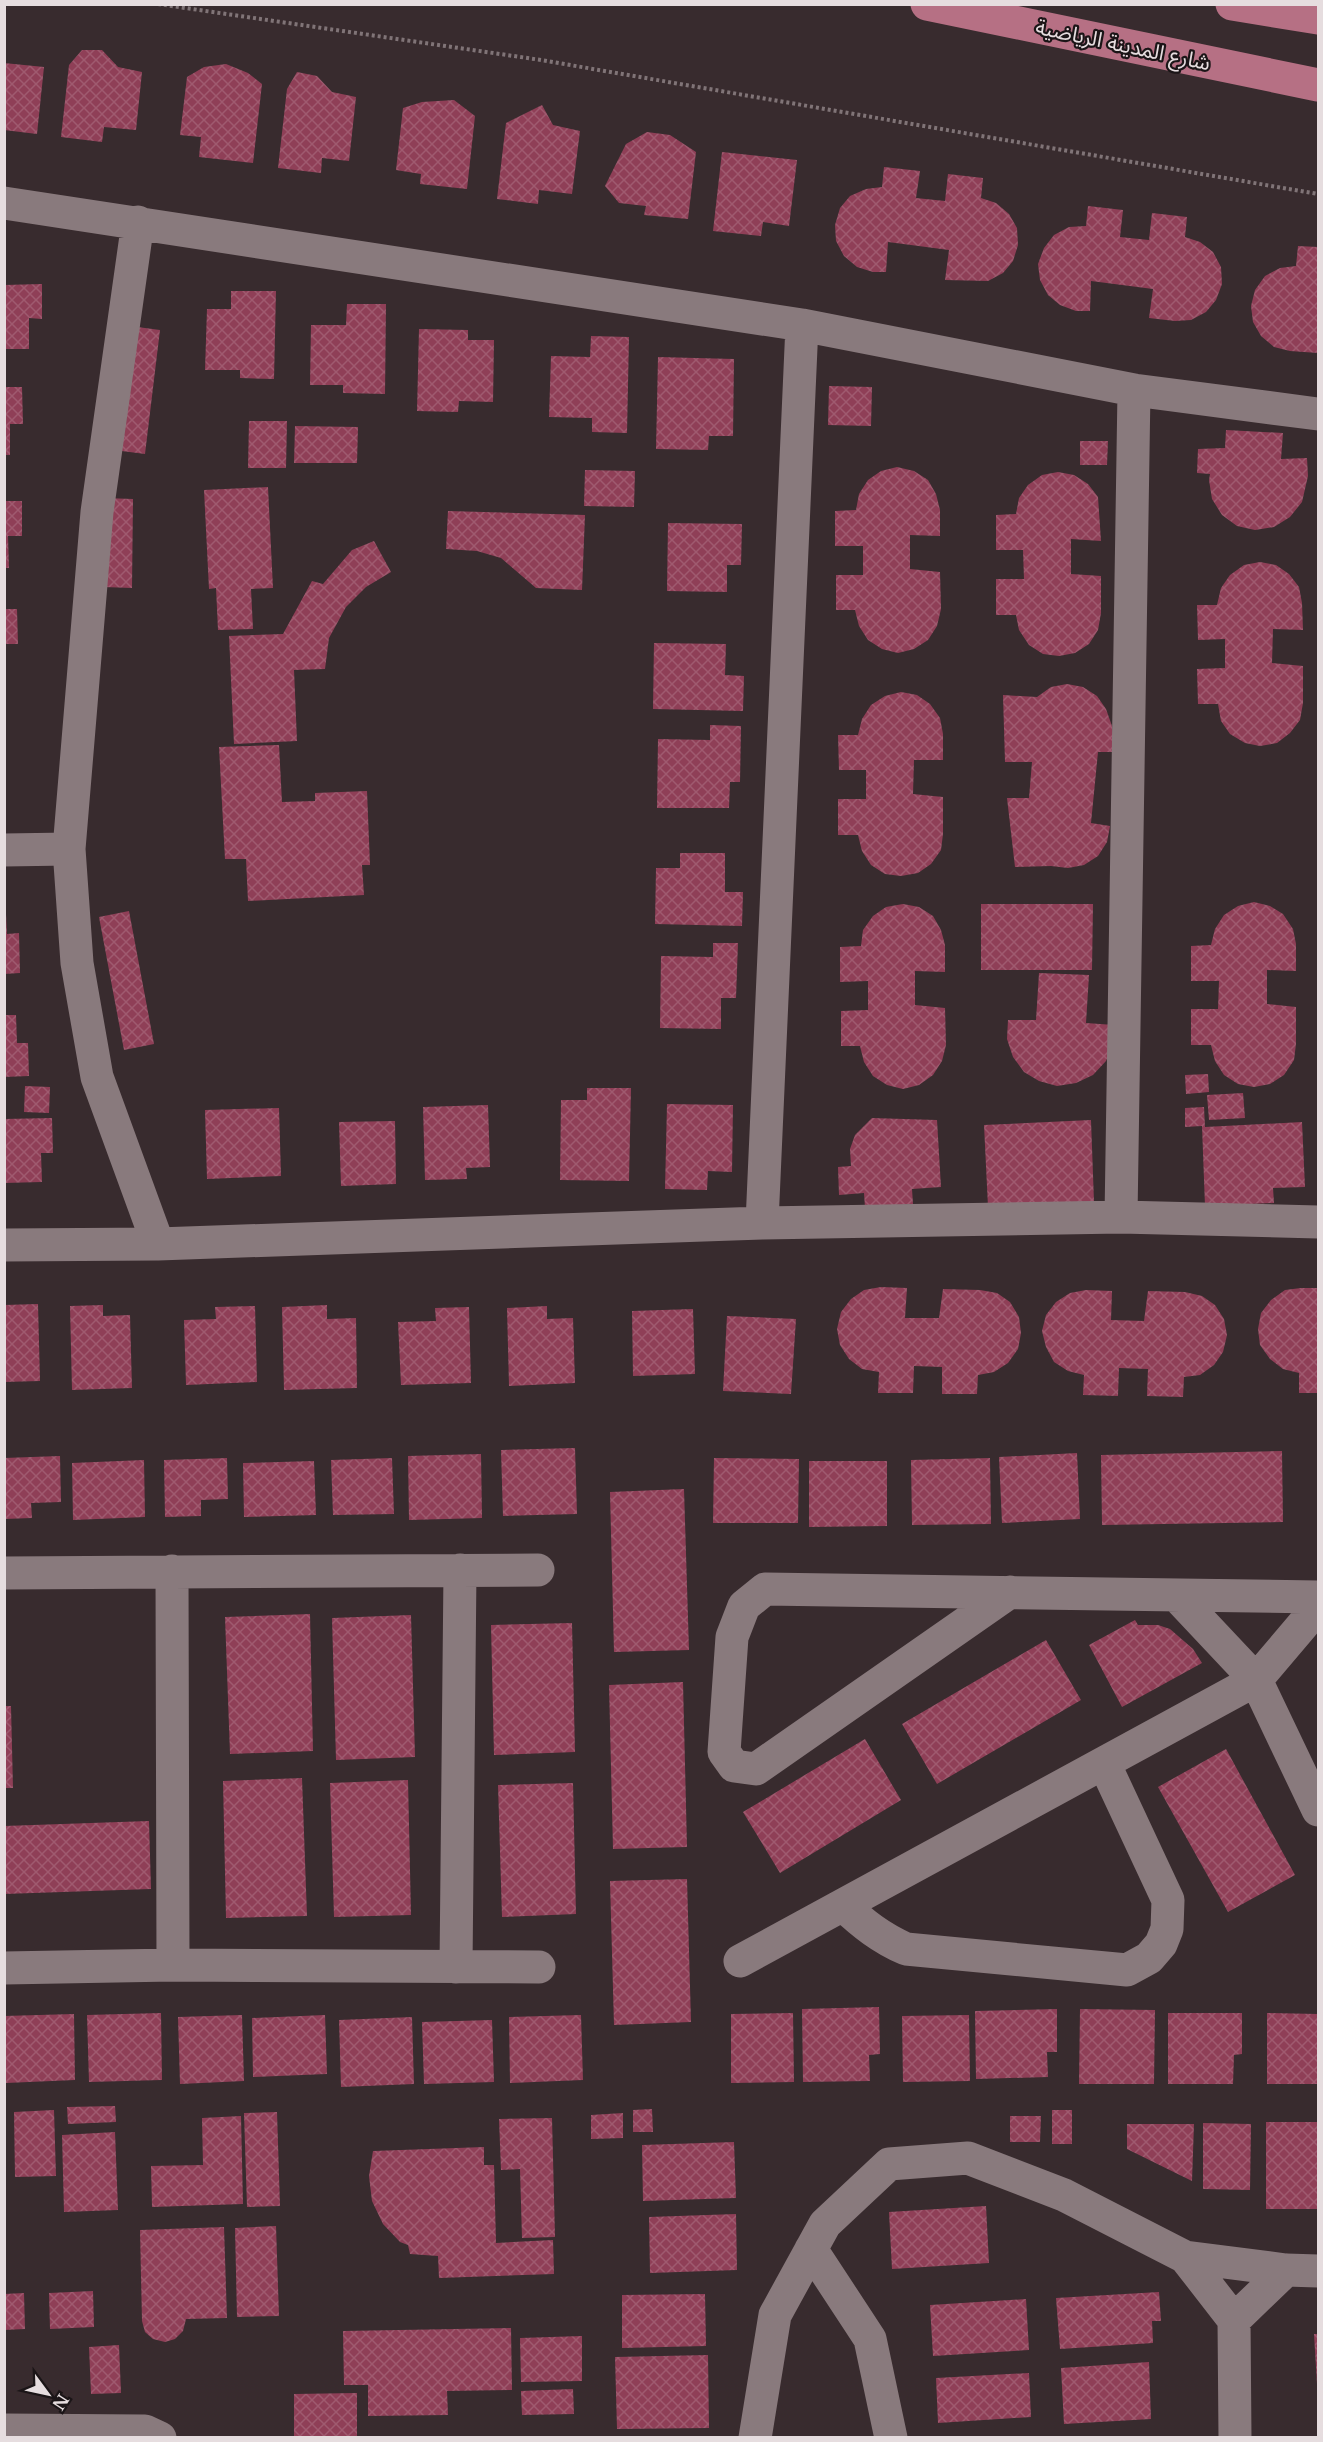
<svg xmlns="http://www.w3.org/2000/svg" width="1323" height="2442" viewBox="0 0 1323 2442" font-family="'Libre Baskerville','Noto Sans Arabic',serif">
  <style>
    .building { fill: url(#building-cross-hatch) }
    .lines { fill: none; stroke-linecap: round; stroke-linejoin: round }
    .path { stroke: #807477; stroke-width: 4; stroke-dasharray: 3 3; stroke-linecap: butt }
    .minor { stroke: #897a7d; stroke-width: 33 }
    .major { stroke: #b67084; stroke-width: 33 }
    .labels { text-anchor: middle; stroke-width: 4.5; stroke-linejoin: round; paint-order: stroke }
    .street-label { font-size: 21px; fill: #e6dddf; stroke: #1b1517 }
  </style>
  <defs>
    <pattern id="building-cross-hatch" width="8" height="8" patternUnits="userSpaceOnUse" patternTransform="scale(1.5)"><rect width="8" height="8" fill="#8f3f57"/><path d="M0 0l8 8M0 8l8-8" fill="none" stroke="#9f5a6f"/></pattern>
  </defs>
  <rect width="100%" height="100%" fill="#382b2e"/>
  <path class="building" d="M82,50H102L118,67L142,72L136,130L104,127L102,142L61,137L69,65Z
    M4,63L44,67L37,134L4,130Z
    M226,64L248,73L262,84L253,163L199,157L201,137L180,135L187,77L204,67Z
    M297,72L317,76L332,92L356,97L349,161L322,158L321,173L278,168L287,89Z
    M454,100L475,116L467,189L420,184L421,174L396,170L403,108L422,102Z
    M542,105L553,125L580,131L572,194L539,190L538,204L497,199L506,123Z
    M647,132L670,135L696,152L688,219L644,215L646,206L619,203L605,186L626,144Z
    M722,152L797,160L789,226L763,222L761,236L713,231Z
    M884,167L920,171L916,198L945,201L948,174L983,178L981,198L996,203L1009,214L1017,228L1018,245L1013,261L1003,273L988,281L945,280L949,250L888,242L886,272H873L857,267L844,256L836,241L835,225L840,208L850,196L866,189L882,187Z
    M1088,206L1123,210L1120,237L1149,240L1152,213L1187,217L1185,237L1200,242L1213,252L1221,267L1222,284L1216,300L1206,312L1191,320L1175,321L1149,318L1153,289L1091,281L1090,311H1076L1060,305L1048,295L1040,280L1038,264L1044,248L1054,235L1069,227L1086,226Z
    M1298,246L1318,247V353L1290,351L1274,347L1261,336L1253,322L1251,306L1255,290L1265,276L1280,268L1296,266Z
    M42,284V319L29,318V349H4V285Z
    M231,291H276L274,379L240,378V370H205L207,309H231Z
    M347,304H386L385,394L343,393V385H310L311,325H346Z
    M130,326L160,330L145,454L114,450Z
    M419,329L468,330V340H494L493,402L459,401L458,412L417,411Z
    M591,336L629,337L627,433L592,432V418L549,417L551,356L590,357Z
    M658,357L734,359L733,436H709L708,450L656,449Z
    M829,386L872,387L871,426L828,425Z
    M4,387H22L23,424H10V455H4Z
    M249,421H287L286,468H248Z
    M295,426L358,427L357,463H294Z
    M1226,430L1283,433L1281,459L1307,458L1308,476L1302,502L1290,517L1274,527L1255,530L1237,526L1222,515L1212,499L1209,480L1210,474L1197,473L1198,449L1225,448Z
    M1080,441H1108L1107,465H1080Z
    M897,467L914,471L928,480L936,494L940,510V536L910,535V569L940,572L941,609L937,626L928,640L914,649L898,653L882,649L868,640L859,626L855,610H836V575H863V546H835V511L856,510L859,494L868,480L881,471Z
    M585,470L635,471L634,507L584,506Z
    M1058,472L1074,475L1088,484L1098,497L1101,541L1071,539V574L1101,576V613L1098,630L1089,644L1075,653L1059,656L1043,654L1029,645L1019,630L1016,615H996V579H1024L1023,550H996V515L1016,514L1019,498L1028,485L1042,475Z
    M268,487L273,588L251,589L253,629L218,630L216,588L209,589L204,490Z
    M105,498L133,499L132,588L103,587Z
    M4,501H22V536H8L9,568H4Z
    M448,511L585,515L582,590L536,588L501,558L477,551L446,549Z
    M668,523L742,524L741,565H727V592L667,591Z
    M374,541L391,572L366,587L346,607L329,638L325,669L294,670L297,741L234,744L229,636L283,634L312,581L323,584L352,550Z
    M1260,562L1276,565L1289,574L1299,587L1302,603L1303,630L1273,629L1272,663L1303,666V703L1300,720L1290,733L1277,743L1260,746L1245,743L1230,734L1221,721L1218,704H1198L1197,669L1225,668V639L1198,640L1197,605H1217L1221,588L1230,575L1244,565Z
    M4,609H17L18,644H4Z
    M654,643L726,644L725,675L744,676L743,711L653,709Z
    M1067,684L1083,687L1097,696L1106,709L1112,726L1115,752H1098L1091,823L1110,826L1107,842L1098,856L1084,865L1068,868L1051,866L1015,867L1007,798H1029L1032,762H1005L1003,695L1037,697L1051,687Z
    M901,692L917,695L930,704L940,718L943,734V760H914L913,794L943,797V834L941,850L931,864L918,873L901,876L885,874L871,865L862,851L858,835H838V799H866V770H839L838,735H858L862,719L871,705L885,696Z
    M710,725L741,726L740,782H730L729,808H657L658,739L710,740Z
    M279,745L282,802L315,801V793L367,791L370,865H362L364,895L248,901L246,859H225L219,747Z
    M680,853H725V892H743L742,926L655,924L656,868H680Z
    M1254,902L1270,906L1283,914L1293,929L1296,944V971L1267,970V1004L1296,1007V1044L1294,1060L1284,1075L1270,1084L1254,1087L1238,1084L1224,1075L1215,1061L1211,1045H1191V1009H1218L1219,981H1191V946L1211,945L1215,929L1224,915L1238,906Z
    M903,904L919,907L933,916L941,930L945,945V972L915,971V1005L945,1008L946,1045L942,1061L933,1075L919,1085L903,1089L887,1085L873,1076L864,1062L860,1046H841V1011L868,1010V981L840,982V947L861,946L863,930L873,916L886,907Z
    M981,904H1093L1092,970H981Z
    M129,911L154,1044L124,1050L99,917Z
    M4,914H6L7,934L19,933L20,973L4,974Z
    M713,943H738L736,998H721V1029L660,1028L661,956L713,957Z
    M1039,973L1089,975L1086,1023L1114,1025L1113,1044L1106,1061L1093,1075L1076,1083L1057,1086L1039,1081L1024,1072L1013,1057L1007,1039L1008,1020H1036Z
    M4,1015H16L17,1043H28L29,1076L4,1077Z
    M1208,1074L1209,1092L1186,1094L1185,1075Z
    M25,1086L50,1087L49,1113L24,1112Z
    M587,1088H631L629,1181L560,1180L561,1100H587Z
    M1243,1093L1245,1118L1209,1120L1207,1095Z
    M667,1104L733,1105L732,1172L708,1171L707,1190L665,1189Z
    M488,1105L490,1167L466,1168L467,1179L425,1180L423,1107Z
    M1204,1107L1205,1127L1302,1122L1305,1187L1273,1188L1274,1203L1205,1206L1202,1126L1185,1127V1108Z
    M279,1108L281,1176L207,1179L205,1110Z
    M52,1118L53,1153H41L42,1182L4,1183V1119Z
    M872,1118L937,1120L941,1187L912,1189L913,1204L865,1208L864,1193L839,1195L838,1167L851,1166L850,1149L855,1135Z
    M1091,1120L1094,1202L988,1207L984,1125Z
    M395,1121L396,1184L341,1186L339,1122Z
    M881,1287L907,1288L905,1318H939L943,1289L980,1290L997,1293L1010,1302L1019,1317L1021,1333L1018,1349L1008,1363L994,1372L978,1375L977,1394H942V1367L914,1366L913,1393H878L879,1372L862,1369L849,1359L840,1345L837,1329L841,1312L851,1299L864,1290Z
    M1301,1288H1318V1393H1299V1373L1283,1369L1270,1359L1260,1345L1258,1329L1261,1313L1271,1300L1285,1290Z
    M1086,1290L1112,1291L1111,1320L1144,1321L1148,1291L1185,1292L1202,1296L1215,1305L1224,1319L1227,1335L1223,1352L1214,1365L1200,1375L1184,1377L1183,1397L1147,1396L1148,1369L1119,1368L1118,1396L1083,1395L1084,1375L1068,1371L1054,1362L1046,1347L1042,1331L1046,1315L1056,1302L1070,1293Z
    M38,1304L40,1381L4,1382V1305Z
    M103,1305V1316L130,1315L132,1388L72,1390L70,1306Z
    M327,1305V1319L356,1318L357,1388L284,1390L282,1307Z
    M255,1306L257,1382L186,1385L184,1320L216,1319L215,1307Z
    M547,1306V1319L573,1318L575,1383L509,1386L507,1308Z
    M469,1307L471,1383L401,1385L398,1322L436,1321L435,1308Z
    M693,1309L695,1374L633,1376L632,1311Z
    M727,1316L796,1319L791,1394L723,1391Z
    M575,1448L577,1514L503,1516L501,1450Z
    M1282,1451L1283,1522L1102,1525L1101,1455Z
    M1077,1453L1080,1519L1002,1523L999,1457Z
    M481,1454L482,1518L409,1520L408,1456Z
    M60,1456L61,1502L31,1503L32,1518L4,1519V1458Z
    M227,1458L228,1499L201,1500V1516L165,1517L164,1460Z
    M392,1458L394,1514L333,1515L331,1460Z
    M714,1458L799,1459L798,1523H713Z
    M990,1458L991,1524L912,1525L911,1460Z
    M144,1460L145,1517L73,1520L72,1463Z
    M314,1461L316,1515L244,1517L243,1463Z
    M809,1461H887V1526L809,1527Z
    M684,1489L689,1650L614,1652L610,1492Z
    M310,1614L313,1751L230,1754L225,1617Z
    M411,1615L415,1757L336,1760L332,1618Z
    M1135,1620L1138,1625H1158L1170,1629L1193,1649L1202,1663L1122,1707L1089,1645Z
    M572,1623L575,1752L494,1755L491,1625Z
    M1046,1640L1081,1700L937,1784L902,1724Z
    M683,1682L687,1847L613,1849L609,1685Z
    M5,1706H11L13,1788H5Z
    M865,1739L901,1800L780,1873L743,1812Z
    M1226,1749L1295,1875L1228,1912L1158,1787Z
    M302,1778L307,1916L226,1918L223,1781Z
    M408,1780L411,1915L334,1917L330,1783Z
    M573,1783L576,1914L502,1917L498,1785Z
    M149,1821L151,1889L4,1894V1826Z
    M687,1879L691,2022L614,2025L610,1881Z
    M879,2007L880,2054L869,2055L870,2081L803,2082L802,2009Z
    M1057,2009V2052H1047L1048,2077L976,2079L975,2011Z
    M1080,2009L1155,2010L1154,2084H1079Z
    M161,2013L162,2080L89,2082L87,2015Z
    M793,2013L794,2082L731,2083V2014Z
    M1168,2013H1242V2054L1234,2055L1233,2084H1168Z
    M1267,2013L1318,2014V2084H1267Z
    M74,2014L75,2080L6,2083L4,2016Z
    M242,2015L244,2081L180,2084L178,2017Z
    M325,2015L327,2074L253,2077L252,2018Z
    M581,2015L583,2080L510,2083L509,2017Z
    M969,2015L970,2081L903,2082L902,2016Z
    M412,2017L414,2084L341,2087L339,2020Z
    M492,2020L494,2082L424,2084L422,2022Z
    M115,2106L116,2122L68,2124L67,2107Z
    M652,2109L653,2132H633V2110Z
    M54,2110L56,2176L15,2177L14,2112Z
    M1052,2110H1072V2144H1052Z
    M277,2112L280,2206L247,2207L244,2113Z
    M623,2113V2138L591,2139V2115Z
    M241,2116L243,2204L152,2207L151,2166L203,2165L202,2118Z
    M1010,2116H1041L1040,2142H1010Z
    M552,2118L555,2237L522,2238L520,2169L501,2170L499,2119Z
    M1266,2122H1318V2209H1266Z
    M1203,2123L1251,2124L1250,2190L1203,2189Z
    M1127,2124H1194L1192,2181L1127,2149Z
    M115,2132L118,2210L64,2212L62,2135Z
    M734,2142L736,2198L643,2201L642,2145Z
    M484,2147V2165H494L496,2243L553,2240L554,2274L439,2278L438,2256L410,2254L408,2245L400,2242L383,2224L372,2201L369,2176L373,2151Z
    M986,2206L989,2263L892,2269L889,2212Z
    M736,2214L737,2270L650,2273L649,2217Z
    M276,2226L279,2316L237,2317L235,2228Z
    M224,2227L227,2318L186,2319L183,2331L175,2339L165,2342L153,2339L145,2332L142,2321L140,2230Z
    M93,2291L94,2327L50,2329L49,2293Z
    M1159,2292L1161,2321H1152L1153,2343L1060,2349L1056,2298Z
    M24,2293L25,2329L4,2330V2294Z
    M705,2294L706,2346L622,2348V2295Z
    M1026,2299L1029,2350L933,2356L930,2305Z
    M511,2328L512,2390L447,2391L448,2415L368,2416V2385H344L343,2331Z
    M1314,2334H1318V2384H1317Z
    M582,2336V2381L521,2382L520,2338Z
    M119,2345L121,2393L91,2394L89,2347Z
    M708,2355L709,2428L617,2429L615,2357Z
    M1149,2362L1151,2419L1064,2424L1061,2368Z
    M1029,2373L1031,2417L938,2423L936,2378Z
    M573,2389L574,2414L522,2415L521,2391Z
    M357,2393V2438H294V2394Z"/>
  <g class="lines">
    <path class="path" d="M158,4L541,60L1318,194"/>
    <path class="minor" d="M4,203L802,325L1134,390L1318,414
      M138,222L97,512L69,849L77,963L97,1077L158,1244
      M4,850L69,849
      M1121,1217L1134,390
      M762,1223L802,325
      M4,1245L158,1244L762,1223L1121,1217L1318,1222
      M172,1571L173,1965
      M4,1573L538,1570
      M1010,1592L756,1769L734,1766L724,1752L732,1637L744,1606L765,1589L1318,1597
      M1177,1596L1256,1680L1318,1810
      M843,1905C863,1924 881,1938 906,1949L1127,1970L1149,1958L1161,1944L1167,1929L1168,1900L1104,1763
      M740,1961L1256,1680L1318,1607
      M456,1967L460,1570
      M4,1968L173,1965L539,1967
      M811,2249L870,2339L891,2438
      M1185,2257L1234,2320L1235,2438
      M1234,2320L1286,2270
      M4,2430L145,2431L160,2438
      M755,2438L775,2315L825,2224L889,2164L968,2158L1064,2195L1185,2257L1286,2270L1318,2271"/>
    <path class="major" d="M927,4L1318,85
      M1232,4L1318,18"/>
  </g>
  <g class="labels">
    <g class="street-label">
      <text transform="translate(1123 45) rotate(12)" y="7">شارع المدينة الرياضية</text>
    </g>
  </g>
  <rect width="1323" height="2442" fill="none" stroke="#e6dddf" stroke-width="12"/>
  <g transform="translate(48 2394) rotate(123)" stroke="#1b1517" stroke-width="4.5" paint-order="stroke">
  <path d="M0-4.5L10 22L0 15L-10 22Z" fill="#e6dddf"/>
  <text y="-9" font-size="16" font-weight="bold" text-anchor="middle" fill="#e6dddf">N</text>
  </g>
</svg>
